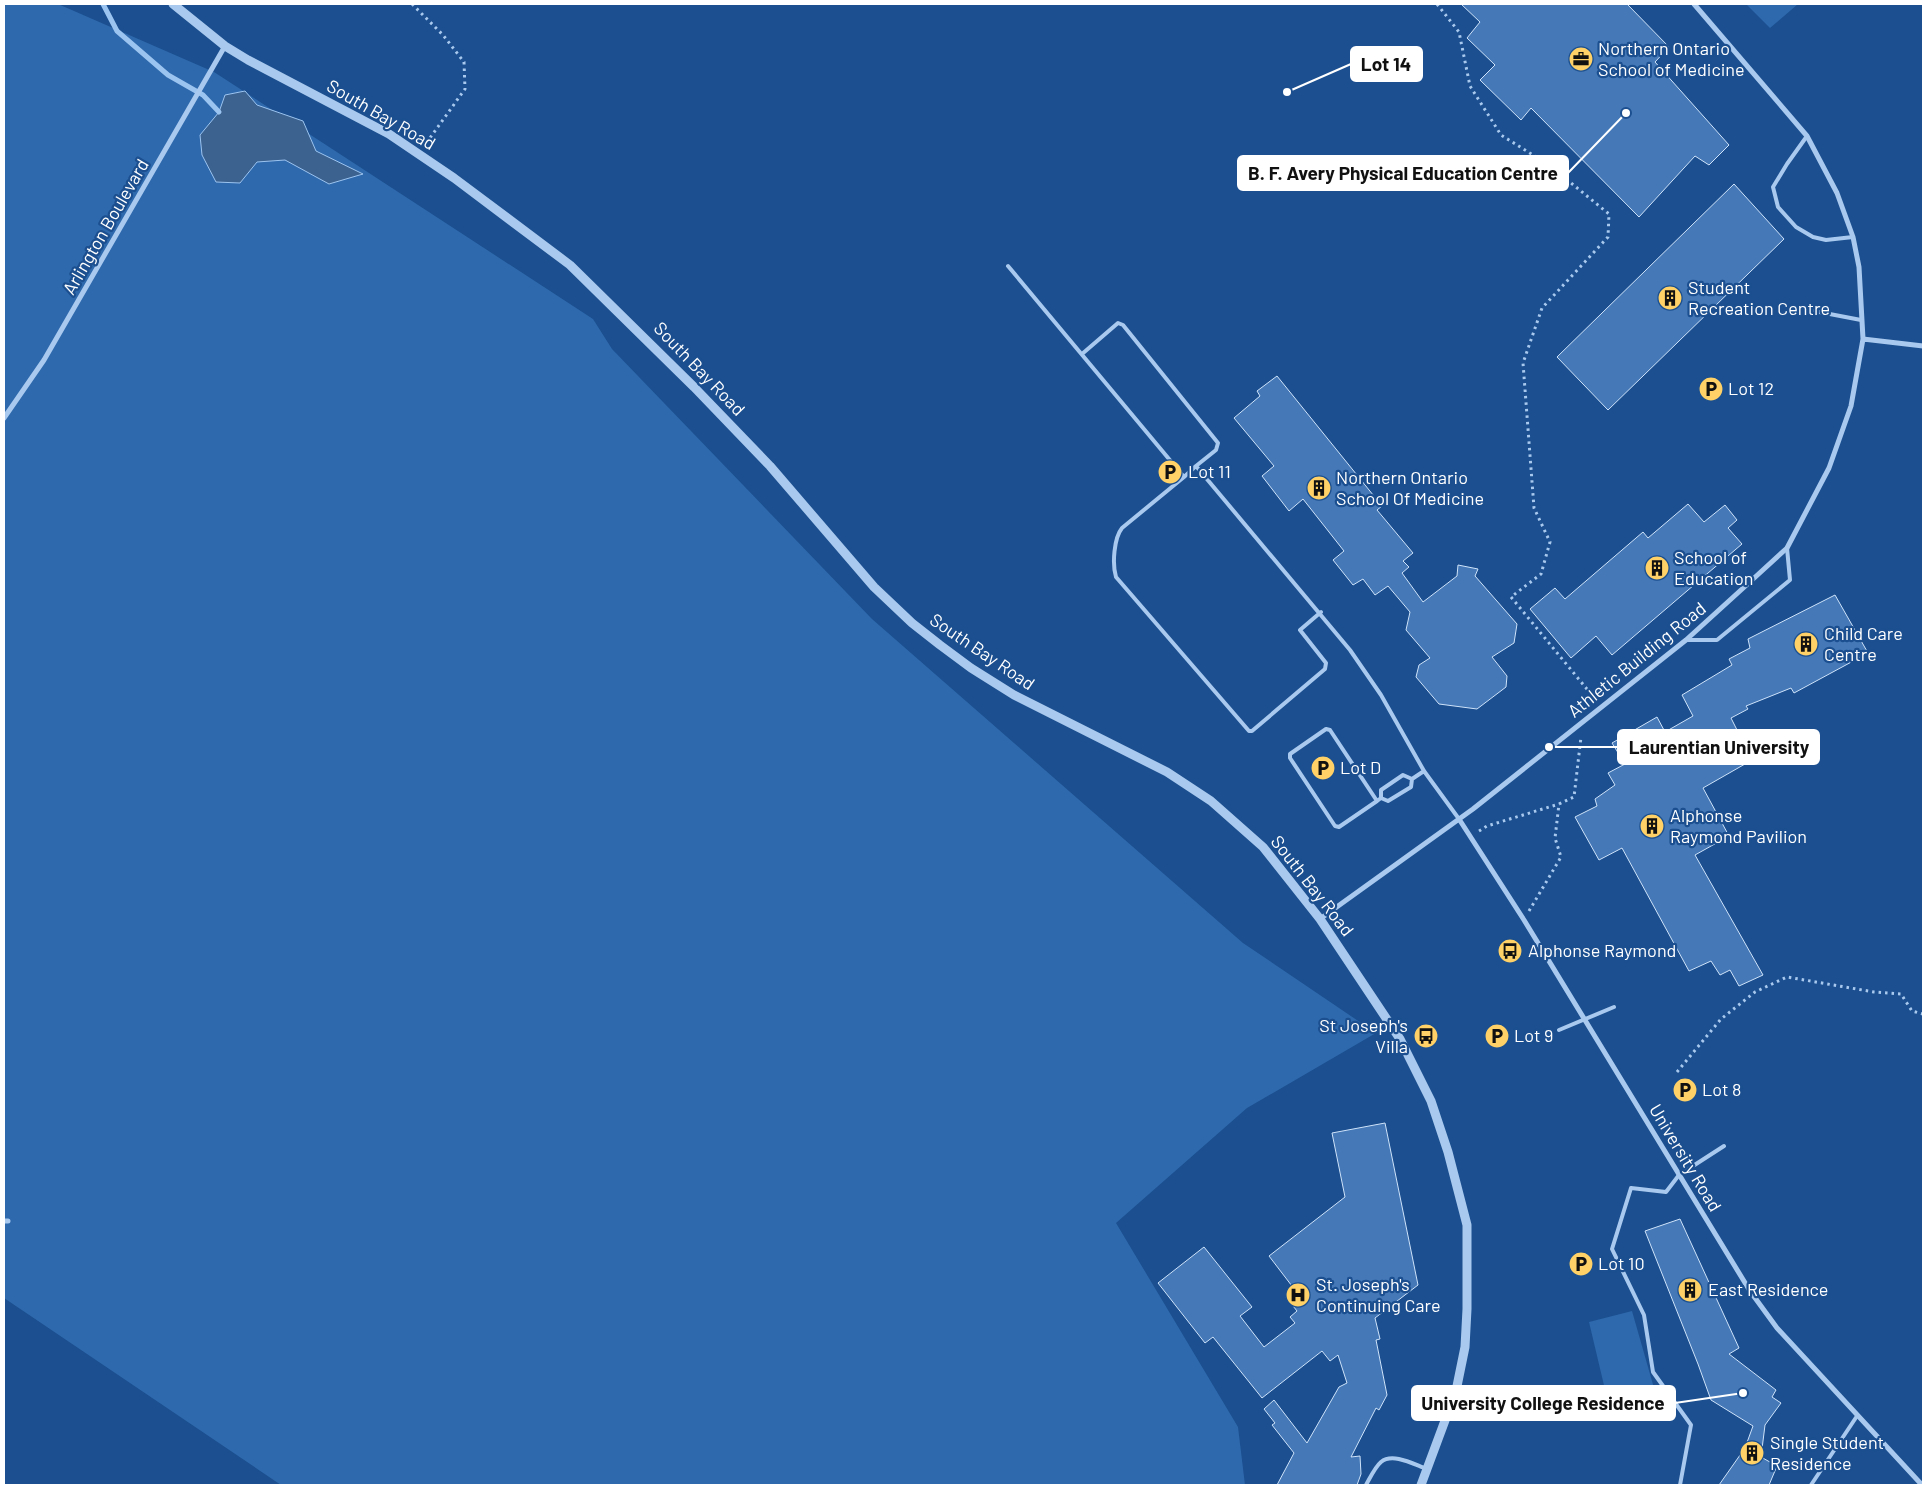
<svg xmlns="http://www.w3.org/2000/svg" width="1927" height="1489" viewBox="0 0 1927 1489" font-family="Barlow,sans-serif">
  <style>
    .green { fill: #2e69ad }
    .water { fill: #3c6290; stroke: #9cc4f0 }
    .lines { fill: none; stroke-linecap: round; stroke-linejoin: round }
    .stream { stroke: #9cc4f0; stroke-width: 5 }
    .building { fill: #4478b7; stroke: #cfe3fa }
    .path { stroke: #a9c9ee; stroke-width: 3; stroke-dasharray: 2.5 4; stroke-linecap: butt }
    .service { stroke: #a9c9ee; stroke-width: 4 }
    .minor { stroke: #a9c9ee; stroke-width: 5 }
    .tertiary { stroke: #a9c9ee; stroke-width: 9 }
    .labels { text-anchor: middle; stroke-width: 4.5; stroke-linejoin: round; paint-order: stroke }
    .poi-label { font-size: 18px; fill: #fff; stroke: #1b4f8f; text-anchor: start }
    .street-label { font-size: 18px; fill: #fff; stroke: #1b4f8f }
    .leader { fill: none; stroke: #fff; stroke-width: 2 }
    .callout-dot { fill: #fff; stroke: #1b4f8f; stroke-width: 2 }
    .callout { fill: #fff; stroke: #fff; stroke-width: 2 }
    .callout-label { font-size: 19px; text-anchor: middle; font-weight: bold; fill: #111 }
  </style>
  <rect width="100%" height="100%" fill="#1b4f8f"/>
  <path class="green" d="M4,4H58L214,72L593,319L612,349L872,619L1243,943L1376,1033L1247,1108L1116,1223L1238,1427L1245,1485H281L4,1298Z
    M1746,4H1798L1770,28Z
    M1632,1311L1660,1409L1611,1415L1589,1322Z"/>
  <path class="water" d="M245,91L257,105L303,121L316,151L363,174L329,184L285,160L257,162L240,183L216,182L202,155L200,135L219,112L225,95Z"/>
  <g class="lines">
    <path class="stream" d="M103,4L117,31L168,75L203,95L219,112"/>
  </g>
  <path class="building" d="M1461,4H1627L1669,47L1655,62L1729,145L1709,165L1695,156L1639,217L1531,108L1521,120L1480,80L1495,65L1467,38L1480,22Z
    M1734,184L1784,239L1608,410L1557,357Z
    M1277,376L1382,506L1377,510L1413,553L1403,561L1409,567L1402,573L1423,602L1457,576L1458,565L1478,569L1475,576L1517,624L1514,643L1492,657L1507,676L1506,687L1477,709L1439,704L1416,677L1419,665L1430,658L1406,630L1410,612L1388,586L1375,595L1363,579L1353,585L1333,560L1344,551L1303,499L1289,511L1262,476L1274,466L1234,418L1260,396L1257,391Z
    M1688,504L1704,522L1725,505L1737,520L1728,528L1742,544L1612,655L1596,636L1571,658L1530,609L1555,588L1565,599L1643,532L1648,538Z
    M1835,595L1868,653L1794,693L1791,688L1746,706L1748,709L1731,718L1752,760L1703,788L1729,836L1695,855L1763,975L1739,986L1730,970L1720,975L1711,961L1689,971L1622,848L1599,860L1575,817L1597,806L1595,799L1615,785L1608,773L1625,764L1612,743L1657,717L1665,732L1693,716L1682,695L1732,665L1729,659L1750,648L1748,639Z
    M1385,1123L1418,1285L1375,1318L1380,1339L1376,1340L1387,1395L1379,1410L1376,1408L1351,1457L1360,1456L1361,1474L1357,1485H1277L1294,1453L1272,1425L1275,1423L1264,1409L1274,1400L1307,1443L1339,1387L1347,1383L1338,1355L1330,1361L1322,1351L1262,1398L1213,1337L1205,1343L1158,1283L1204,1247L1252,1307L1240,1316L1264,1347L1295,1323L1290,1317L1297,1311L1286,1297L1295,1290L1269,1256L1345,1197L1332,1133Z
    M1680,1219L1739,1348L1729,1354L1776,1390L1772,1397L1781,1403L1765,1425L1761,1457L1777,1466L1769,1485H1719L1745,1448L1753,1426L1711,1400L1698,1364L1645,1231Z"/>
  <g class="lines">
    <path class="path" d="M412,4L443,35L464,62L465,89L425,145
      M1437,4L1459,32L1470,86L1501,135L1549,165L1609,214L1608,237L1542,308L1523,363L1534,508L1550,542L1541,574L1511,597L1596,700
      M1479,831L1487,826L1559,804
      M1529,911L1561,857L1555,838L1559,804L1574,797L1581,737
      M1677,1072L1721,1019L1755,992L1787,977L1874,992L1901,994L1912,1011L1923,1014"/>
    <path class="service" d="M1807,136L1787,164L1773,187L1778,207L1796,227L1813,237L1826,240L1853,237
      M1008,266L1184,477L1196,466L1350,650L1381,695L1424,771L1459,819
      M1814,311L1861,320
      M1082,354L1118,323L1123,325L1218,443L1216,450L1196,466
      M1184,477L1122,528C1114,538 1112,564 1116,577L1249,731H1252L1325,669L1326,663L1300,630L1321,612
      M1686,640H1717L1790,580L1787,548
      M1412,779L1424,771
      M1381,798L1388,801L1411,787L1412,779
      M1377,801L1330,730L1326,729L1290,754V758L1335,826L1339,827L1377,801L1381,798V790L1403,775L1412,779
      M1559,1030L1614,1007
      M1366,1485C1370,1478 1375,1467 1381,1462C1393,1452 1415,1465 1427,1469
      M1680,1485L1691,1425L1653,1372L1644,1315L1612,1249L1631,1188L1666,1192L1679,1175L1724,1146
      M1811,1485L1857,1416"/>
    <path class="minor" d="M1863,339L1923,346
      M4,418L44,360L225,46
      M1459,819L1524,920L1750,1291L1777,1328L1922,1485
      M1320,919L1473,809L1686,640L1752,580L1787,548L1829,468L1851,406L1863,339L1859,267L1853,237L1837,193L1807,136L1694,4
      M4,1221H8"/>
    <path class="tertiary" d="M173,4L225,46L248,60L389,134L454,178L570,265L694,387L770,466L874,587L912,623L940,645L971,668L1014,695L1167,772L1211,801L1263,847L1320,919L1400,1039L1431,1101L1448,1152L1467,1225V1309L1465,1347L1456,1391L1421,1485"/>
  </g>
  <defs>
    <symbol id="office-disc" viewBox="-11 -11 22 22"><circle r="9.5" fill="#ffd166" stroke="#1b4f8f"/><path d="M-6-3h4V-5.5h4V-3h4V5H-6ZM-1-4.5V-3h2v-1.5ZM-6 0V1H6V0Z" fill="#111"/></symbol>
    <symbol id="building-disc" viewBox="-11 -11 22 22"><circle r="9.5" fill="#ffd166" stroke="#1b4f8f"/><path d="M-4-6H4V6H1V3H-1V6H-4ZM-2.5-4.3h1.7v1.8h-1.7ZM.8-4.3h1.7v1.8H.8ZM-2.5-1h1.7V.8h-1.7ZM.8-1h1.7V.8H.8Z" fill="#111"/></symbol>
    <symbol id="parking-disc" viewBox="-11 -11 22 22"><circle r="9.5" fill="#ffd166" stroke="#1b4f8f"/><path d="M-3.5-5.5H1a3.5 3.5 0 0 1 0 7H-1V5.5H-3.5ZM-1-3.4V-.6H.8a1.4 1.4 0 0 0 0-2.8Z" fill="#111"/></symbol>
    <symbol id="bus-disc" viewBox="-11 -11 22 22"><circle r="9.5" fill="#ffd166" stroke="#1b4f8f"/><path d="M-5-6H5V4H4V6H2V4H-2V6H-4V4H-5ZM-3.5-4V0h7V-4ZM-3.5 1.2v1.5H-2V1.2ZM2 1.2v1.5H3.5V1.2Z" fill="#111"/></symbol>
    <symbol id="hospital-disc" viewBox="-11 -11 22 22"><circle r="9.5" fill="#ffd166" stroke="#1b4f8f"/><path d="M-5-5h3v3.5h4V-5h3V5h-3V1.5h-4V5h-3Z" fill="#111"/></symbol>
  </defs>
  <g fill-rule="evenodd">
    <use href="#office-disc" x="1567" y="45" width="28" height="28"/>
    <use href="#building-disc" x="1656" y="284" width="28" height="28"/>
    <use href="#parking-disc" x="1697" y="375" width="28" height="28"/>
    <use href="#parking-disc" x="1156" y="458" width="28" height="28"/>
    <use href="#building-disc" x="1305" y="474" width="28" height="28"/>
    <use href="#building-disc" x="1643" y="554" width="28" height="28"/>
    <use href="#building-disc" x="1792" y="630" width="28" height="28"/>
    <use href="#parking-disc" x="1309" y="754" width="28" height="28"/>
    <use href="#building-disc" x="1638" y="812" width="28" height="28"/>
    <use href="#bus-disc" x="1496" y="937" width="28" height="28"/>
    <use href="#bus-disc" x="1412" y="1022" width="28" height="28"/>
    <use href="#parking-disc" x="1483" y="1022" width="28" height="28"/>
    <use href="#parking-disc" x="1671" y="1076" width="28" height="28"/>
    <use href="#parking-disc" x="1567" y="1250" width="28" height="28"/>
    <use href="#building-disc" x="1676" y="1276" width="28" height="28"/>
    <use href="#hospital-disc" x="1284" y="1281" width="28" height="28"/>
    <use href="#building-disc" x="1738" y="1439" width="28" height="28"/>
  </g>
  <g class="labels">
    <g class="poi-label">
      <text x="1598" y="55">Northern Ontario<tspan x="1598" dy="21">School of Medicine</tspan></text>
      <text x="1688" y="294">Student<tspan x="1688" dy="21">Recreation Centre</tspan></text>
      <text x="1728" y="395">Lot 12</text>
      <text x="1188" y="478">Lot 11</text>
      <text x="1336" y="484">Northern Ontario<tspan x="1336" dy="21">School Of Medicine</tspan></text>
      <text x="1674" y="564">School of<tspan x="1674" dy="21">Education</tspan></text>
      <text x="1824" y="640">Child Care<tspan x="1824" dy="21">Centre</tspan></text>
      <text x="1340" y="774">Lot D</text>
      <text x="1670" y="822">Alphonse<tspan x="1670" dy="21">Raymond Pavilion</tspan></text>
      <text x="1528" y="957">Alphonse Raymond</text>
      <text x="1408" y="1032" text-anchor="end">St Joseph's<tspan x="1408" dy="21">Villa</tspan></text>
      <text x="1514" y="1042">Lot 9</text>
      <text x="1702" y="1096">Lot 8</text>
      <text x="1598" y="1270">Lot 10</text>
      <text x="1316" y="1291">St. Joseph's<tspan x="1316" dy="21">Continuing Care</tspan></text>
      <text x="1708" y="1296">East Residence</text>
      <text x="1770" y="1449">Single Student<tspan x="1770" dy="21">Residence</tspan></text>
    </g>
    <g class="street-label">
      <text transform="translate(381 115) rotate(30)" y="6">South Bay Road</text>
      <text transform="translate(106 227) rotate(-60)" y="6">Arlington Boulevard</text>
      <text transform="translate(699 369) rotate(46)" y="6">South Bay Road</text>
      <text transform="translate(982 652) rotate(34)" y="6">South Bay Road</text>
      <text transform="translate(1637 660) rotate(-39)" y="6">Athletic Building Road</text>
      <text transform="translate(1312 886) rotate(52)" y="6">South Bay Road</text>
      <text transform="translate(1685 1158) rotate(59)" y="6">University Road</text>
    </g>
  </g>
  <path class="leader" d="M1287 92L1351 64M1626 113L1568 173M1549 747L1618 747M1743 1393L1675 1403"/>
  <g class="callout-dot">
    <circle cx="1287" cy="92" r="5"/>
    <circle cx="1626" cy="113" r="5"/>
    <circle cx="1549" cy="747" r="5"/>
    <circle cx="1743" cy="1393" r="5"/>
  </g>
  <g class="callout">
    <rect x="1351" y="47" width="71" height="34" rx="5"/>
    <rect x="1238" y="156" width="330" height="34" rx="5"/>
    <rect x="1618" y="730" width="201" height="34" rx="5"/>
    <rect x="1412" y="1386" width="263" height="34" rx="5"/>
  </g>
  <g class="callout-label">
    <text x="1386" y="71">Lot 14</text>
    <text x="1403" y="180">B. F. Avery Physical Education Centre</text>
    <text x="1719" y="754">Laurentian University</text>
    <text x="1543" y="1410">University College Residence</text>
  </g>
  <rect width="1927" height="1489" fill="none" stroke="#ffffff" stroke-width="10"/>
</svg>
